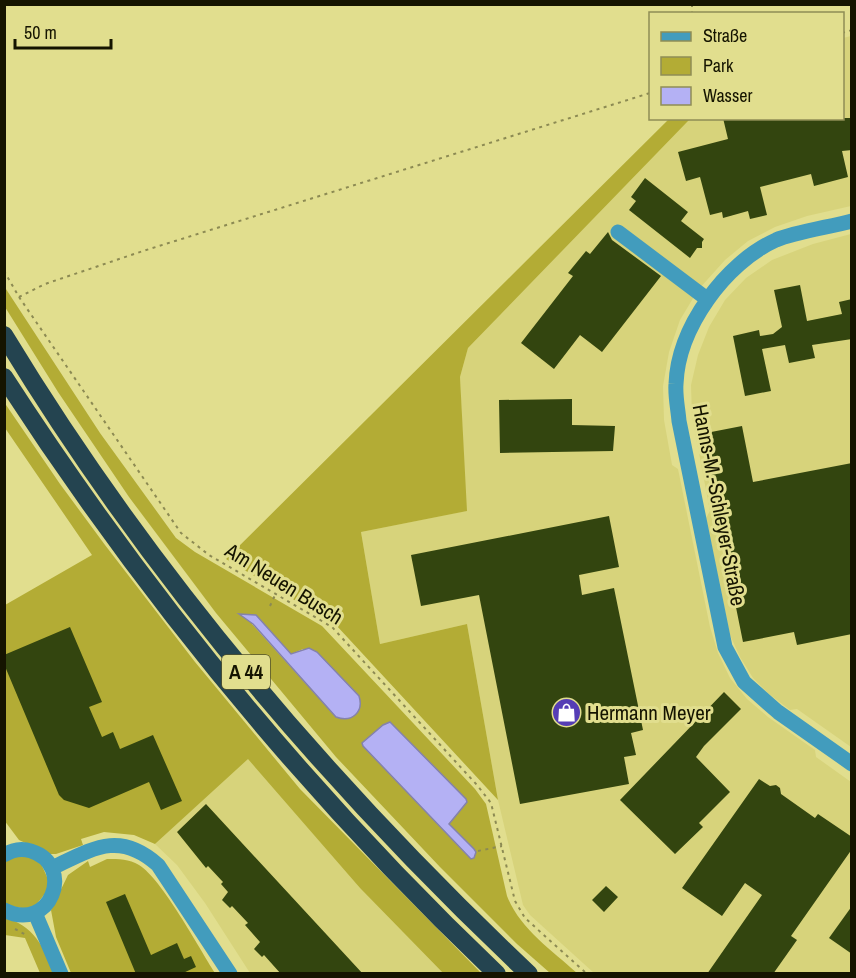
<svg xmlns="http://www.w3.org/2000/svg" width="856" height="978" viewBox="0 0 856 978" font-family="'Archivo Narrow',sans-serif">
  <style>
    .built { fill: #d7d37b }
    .green { fill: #b3ac35; fill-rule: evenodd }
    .water { fill: #b4b1f4; stroke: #8482ab; stroke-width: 1.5 }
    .building { fill: #33450f }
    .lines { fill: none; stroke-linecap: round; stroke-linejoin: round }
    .path { stroke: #8c8a53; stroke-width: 2; stroke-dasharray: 3 4.5; stroke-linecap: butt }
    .minor { stroke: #429cbd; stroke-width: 15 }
    .highway { stroke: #244450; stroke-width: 18 }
    .labels { text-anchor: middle; stroke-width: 6; stroke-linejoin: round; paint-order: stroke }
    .shield { fill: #e1de8e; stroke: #52512b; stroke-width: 1.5 }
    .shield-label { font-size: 20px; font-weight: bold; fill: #151400 }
    .street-label { font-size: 21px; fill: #151400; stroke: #e1de8e }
    .poi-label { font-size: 21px; fill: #151400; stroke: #e1de8e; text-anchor: start }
  </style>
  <rect width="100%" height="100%" fill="#e1de8e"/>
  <path class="built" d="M851,36V206L807,216L775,227L748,241L725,260L698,290L680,320L669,352L663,386L664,420L672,465L678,469L710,627L718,653L730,678L747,699L768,717L815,750L816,757L851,782V973H594L530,915L523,905L498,800L467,624L380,644L361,532L466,511L460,377L468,348L690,119L842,118L843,38Z
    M851,234V747L797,709L790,710L769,694L753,678L740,657L730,635L706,518L710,511L692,416L691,385L698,355L709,327L725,300L746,278L772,260L813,244Z
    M248,758L360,888L443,973H250L205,903L177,865L155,844Z"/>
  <path class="green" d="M669,119H690L468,348L460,377L467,511L361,532L380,644L467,624L498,800L336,625L226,559Z
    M4,286L100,433L176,538L195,552L322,626L475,789L486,804L507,896C520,929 552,950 577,973H550L517,944L440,867L336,757L216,613L129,497L58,392L5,307ZM256,615L291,654L303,649L352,717L343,719L336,717L252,624Z
    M4,402L60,484L105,545L195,662L300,789L481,973H443L360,888L248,759L155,844L134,835L104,832L81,839L83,845L56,854H49L19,840L4,820L5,605L92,555L5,428Z
    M16,854L39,859L51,886L32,910L5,905L4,860Z
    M107,859C119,859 129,859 139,865C162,879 199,948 215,973H71L56,937L51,910L68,875L88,861L90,867Z
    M4,917C34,926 43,946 55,973H40L25,938L5,935Z"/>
  <path class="water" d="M239,614L256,615L291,654L309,648L317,652L359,696C364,712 352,723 336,717L253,624Z
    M390,722L466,799L467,802L449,824L474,849L476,852L474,858L471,859L363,746L362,743L383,725Z"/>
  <path class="building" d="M723,118H852V150L842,151L848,177L814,186L811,174L760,187L767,215L750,219L748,211L723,218L722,212L710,215L700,177L686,181L678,152L728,139Z
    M645,178L688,212L681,221L704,239L702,242V248H697L690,258L629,210L636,201L631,197Z
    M608,232L612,240L661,276L602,352L580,335L554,369L521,343L573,276L568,273L586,251L590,254Z
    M800,285L807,321L842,314L839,302L852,299V339L812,345L815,358L789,363L785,345L762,349L771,391L745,396L733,336L759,330L760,336L773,334L782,327L774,290Z
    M572,399V425L615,426L613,451L500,453L499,400Z
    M742,426L753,482L852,463V634L797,645L794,632L743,642L701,434Z
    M609,516L619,567L579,575L582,595L614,588L643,730L631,733L636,755L624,757L629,784L520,804L479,595L421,606L411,555Z
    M70,627L102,702L89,707L102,737L113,732L120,749L153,735L182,801L161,810L149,782L89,808L64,800L59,795L4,664V655Z
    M724,692L741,709L704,746L696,757L730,792L699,823L703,827L675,854L620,800Z
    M759,779L770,786L776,785L780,788L781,794L815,818L818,814L852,837V849L791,936L797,940L773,974H707L762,895L745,883L722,916L682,888Z
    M206,804L363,974H281L264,955L262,957L254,949L260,942L245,925L248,923L232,906L230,908L222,900L228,892L221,884L223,882L208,866L206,868L177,832Z
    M606,886L618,897L604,912L592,900Z
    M125,894L151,955L177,943L184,959L191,956L196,967L181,974H136L106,902Z
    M852,906V954L829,938Z"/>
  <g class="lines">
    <path class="path" d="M692,4V14
      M842,33L852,30
      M4,271L19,297L181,533L209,555L332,627L477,785L491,803L515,901L525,918L587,974
      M19,297L45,284L143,251L650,93
      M270,606L276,593
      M478,851L502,846
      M15,929L28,936"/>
    <path class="minor" d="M852,221C830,227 795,232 776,240C725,263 678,328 676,384C675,396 678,409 679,421L725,647L744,682L778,712L852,764
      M618,232L707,299
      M4,855C12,850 22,848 31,851C76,865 51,934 4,910
      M52,868C92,849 119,830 158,865L230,974
      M35,913L61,974"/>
    <path class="highway" d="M4,335C147,571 329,785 529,974
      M4,377C145,595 309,795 497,974"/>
  </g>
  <defs>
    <symbol id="shop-disc" viewBox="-11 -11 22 22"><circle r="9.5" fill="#553db5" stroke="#e1de8e"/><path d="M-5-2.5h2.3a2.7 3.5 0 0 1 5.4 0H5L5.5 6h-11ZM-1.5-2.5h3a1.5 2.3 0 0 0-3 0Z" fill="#fff"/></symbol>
  </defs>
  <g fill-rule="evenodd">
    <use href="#shop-disc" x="550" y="696" width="33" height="33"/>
  </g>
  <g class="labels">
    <rect class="shield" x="222" y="655" width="48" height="34" rx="4.5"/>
    <g class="shield-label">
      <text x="246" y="679">A 44</text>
    </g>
    <g class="street-label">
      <text transform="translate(719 505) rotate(79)" y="7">Hanns-M.-Schleyer-Straße</text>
      <text transform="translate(284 584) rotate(32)" y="7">Am Neuen Busch</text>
    </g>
    <g class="poi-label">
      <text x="587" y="720">Hermann Meyer</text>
    </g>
  </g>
  <rect width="856" height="978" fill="none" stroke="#151400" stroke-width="12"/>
  <rect x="649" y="12" width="195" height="108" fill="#e1de8e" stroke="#8f8d55" stroke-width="1.5"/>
  <rect x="661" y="32" width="30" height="9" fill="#429cbd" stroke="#8f8d55" stroke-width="1.5"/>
  <text x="703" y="42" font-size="18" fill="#151400">Straße</text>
  <rect x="661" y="57" width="30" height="18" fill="#b3ac35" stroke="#8f8d55" stroke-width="1.5"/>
  <text x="703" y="72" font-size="18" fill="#151400">Park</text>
  <rect x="661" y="87" width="30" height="18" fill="#b4b1f4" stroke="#8f8d55" stroke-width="1.5"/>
  <text x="703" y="102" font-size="18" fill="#151400">Wasser</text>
  <path d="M15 39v9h96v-9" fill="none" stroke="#151400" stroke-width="3"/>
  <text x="24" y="39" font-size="18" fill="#151400" stroke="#e1de8e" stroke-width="4.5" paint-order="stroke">50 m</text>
</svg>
